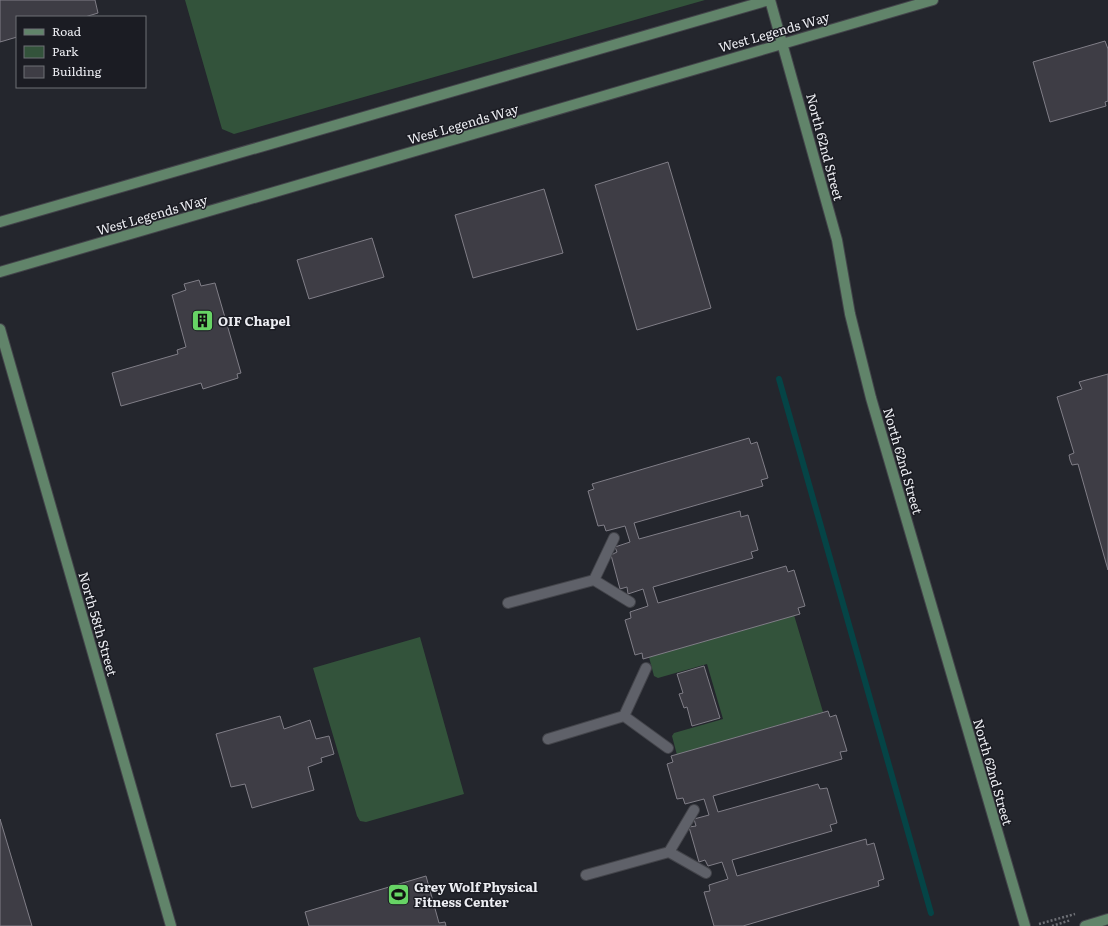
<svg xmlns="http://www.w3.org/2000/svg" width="1108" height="926" viewBox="0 0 1108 926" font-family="Literata,serif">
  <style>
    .green { fill: #33533b }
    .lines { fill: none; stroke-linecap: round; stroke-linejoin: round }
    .stream { stroke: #054446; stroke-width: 6 }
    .building { fill: #3e3d45; stroke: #807e87 }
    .street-casing { stroke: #43444a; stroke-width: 12 }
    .secondary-casing { stroke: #43444a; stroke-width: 12 }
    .path { stroke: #6d6f75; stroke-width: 2.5; stroke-dasharray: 2 2; stroke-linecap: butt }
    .street { stroke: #5f6169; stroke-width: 10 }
    .secondary { stroke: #61846a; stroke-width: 10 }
    .labels { text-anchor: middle; stroke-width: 3; stroke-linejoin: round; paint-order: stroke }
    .street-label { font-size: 13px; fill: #ecedf2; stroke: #1b1c23 }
    .poi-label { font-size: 13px; font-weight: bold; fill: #ecedf2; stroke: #1b1c23; text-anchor: start }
  </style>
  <rect width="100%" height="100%" fill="#24262d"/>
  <path class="green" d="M185,0H705L234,134L222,129Z
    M794,615L823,712L677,755L672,736L674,733L723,719L707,664L658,678L654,676L649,657Z
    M420,637L464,794L366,822L360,821L357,816L313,668Z"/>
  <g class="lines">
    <path class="stream" d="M779,379L931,913"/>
  </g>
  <path class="building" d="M0,0H95L98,13L85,17H17V37L0,42Z
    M1105,41L1108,49V101L1105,102L1106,106L1050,122L1033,62Z
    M668,162L711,308L637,330L595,185Z
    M544,189L563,253L473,278L455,215Z
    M372,238L384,277L309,299L297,260Z
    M199,280L201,286L215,283L241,373L237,374L238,378L203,389L201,383L121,406L112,373L178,354L177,350L186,347L172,295L186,290L184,284Z
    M1108,374V570L1078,464L1072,465L1070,460L1069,455L1074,453L1057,397L1082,389L1079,382Z
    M749,438L751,444L757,442L768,478L761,480L763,486L634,523L639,539L740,511L741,517L748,515L758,550L751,552L753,558L653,587L658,603L786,566L788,572L794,570L805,606L798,608L800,614L643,659L642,653L635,655L625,620L631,618L630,612L648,606L643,589L628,594L627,587L620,589L611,555L617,552L615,547L630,542L625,526L606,531L604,525L598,526L588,491L594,489L592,484Z
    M704,666L720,718L692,726L687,707L684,708L679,694L683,693L677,674Z
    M828,711L830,717L836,715L847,751L840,752L842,759L713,796L718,812L818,784L820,789L827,788L837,823L830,825L832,831L732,860L737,876L866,839L867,845L874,843L884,879L878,881L879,886L743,926H714L704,892L710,891L709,885L728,879L722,862L708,866L705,860L699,862L689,827L696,826L694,819L709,815L704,799L685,804L683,798L677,799L667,764L673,762L671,756Z
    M280,716L284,729L310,720L316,739L329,736L334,754L321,758L322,762L308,767L314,790L252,808L245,784L231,787L216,734Z
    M0,819L32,926H0Z
    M426,876L439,923L445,922L446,926H309L305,912Z"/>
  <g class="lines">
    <defs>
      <path id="street" d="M614,538L594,580L630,602
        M508,603L594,580
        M646,668L624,716L668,748
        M548,739L624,716
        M694,810L669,852L706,873
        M586,875L669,852"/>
      <path id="secondary" d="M770,0L837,240L850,314L871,398L1025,926
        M0,222L769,0
        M0,272L933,0
        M0,329L171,926
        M1085,926L1108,919"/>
    </defs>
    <use href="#street" class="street-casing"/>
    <use href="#secondary" class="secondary-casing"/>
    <path class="path" d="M1039,924L1075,914
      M1052,926L1071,920"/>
    <use href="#street" class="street"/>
    <use href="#secondary" class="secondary"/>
  </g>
  <defs>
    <symbol id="building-square" viewBox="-11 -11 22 22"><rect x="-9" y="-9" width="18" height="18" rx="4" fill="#67d465" stroke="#1b1c23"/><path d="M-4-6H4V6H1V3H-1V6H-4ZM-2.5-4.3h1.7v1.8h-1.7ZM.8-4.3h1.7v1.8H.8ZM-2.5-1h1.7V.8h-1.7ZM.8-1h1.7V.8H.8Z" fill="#111"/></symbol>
    <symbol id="stadium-square" viewBox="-11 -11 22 22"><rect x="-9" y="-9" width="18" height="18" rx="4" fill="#67d465" stroke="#1b1c23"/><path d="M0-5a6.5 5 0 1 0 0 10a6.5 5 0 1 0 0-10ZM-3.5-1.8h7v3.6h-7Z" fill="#111"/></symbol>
  </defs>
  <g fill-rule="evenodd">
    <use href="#building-square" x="190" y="308" width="25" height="25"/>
    <use href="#stadium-square" x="386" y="882" width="25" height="25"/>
  </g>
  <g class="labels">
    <g class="street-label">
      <text transform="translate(774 32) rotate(-16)" y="5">West Legends Way</text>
      <text transform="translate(463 124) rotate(-16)" y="5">West Legends Way</text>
      <text transform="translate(825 147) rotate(75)" y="5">North 62nd Street</text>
      <text transform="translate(152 215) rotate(-16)" y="5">West Legends Way</text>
      <text transform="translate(903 461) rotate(74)" y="5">North 62nd Street</text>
      <text transform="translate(98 624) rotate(74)" y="5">North 58th Street</text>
      <text transform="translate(993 772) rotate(74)" y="5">North 62nd Street</text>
    </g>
    <g class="poi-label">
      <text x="218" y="326">OIF Chapel</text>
      <text x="414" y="892">Grey Wolf Physical<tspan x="414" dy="15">Fitness Center</tspan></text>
    </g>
  </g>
  <rect x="16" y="16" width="130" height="72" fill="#1b1c23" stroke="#6f7076"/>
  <rect x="24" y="29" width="20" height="6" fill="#61846a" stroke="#6f7076"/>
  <text x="52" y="36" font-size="12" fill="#ecedf2">Road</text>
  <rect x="24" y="46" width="20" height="12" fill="#33533b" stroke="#6f7076"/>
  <text x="52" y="56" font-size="12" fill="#ecedf2">Park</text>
  <rect x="24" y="66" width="20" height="12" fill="#3e3d45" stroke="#6f7076"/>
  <text x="52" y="76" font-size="12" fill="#ecedf2">Building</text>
</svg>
